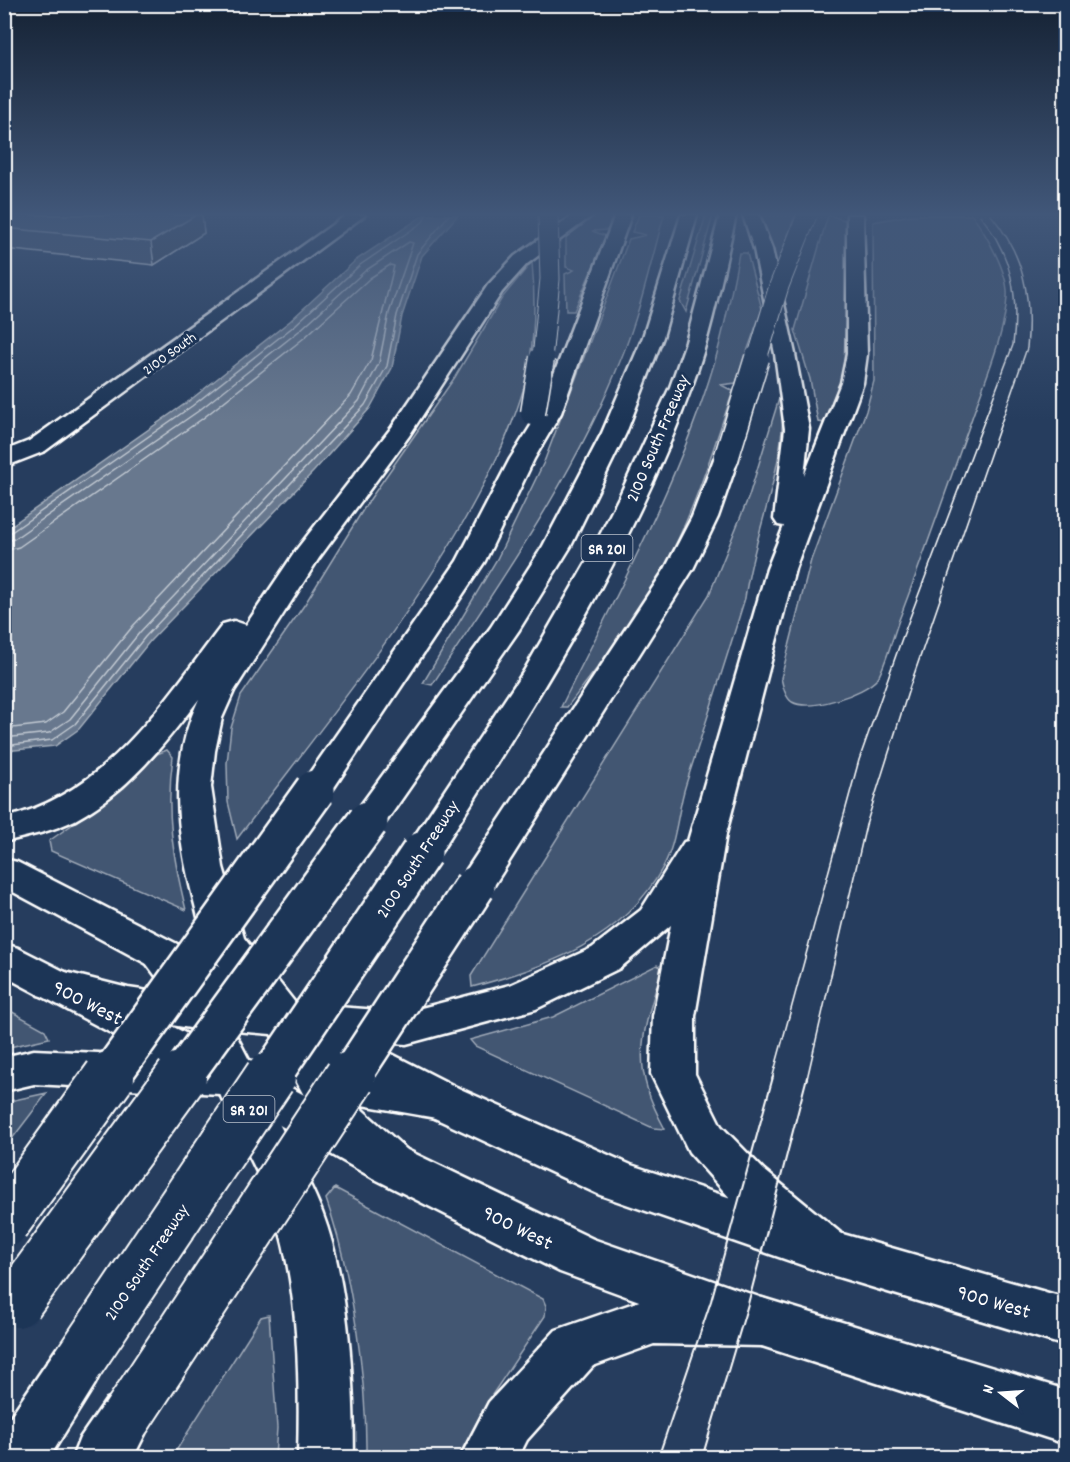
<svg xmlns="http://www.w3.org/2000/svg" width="1070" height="1462" viewBox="0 0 1070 1462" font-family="Dekko,sans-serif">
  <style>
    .green { fill: #425672; stroke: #a0aab8; stroke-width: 1.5 }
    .water { fill: #67788e; stroke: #a4aebb; stroke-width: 1.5 }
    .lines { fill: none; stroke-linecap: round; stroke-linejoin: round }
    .shore { stroke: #c2c9d2; stroke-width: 1.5 }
    .major-casing { stroke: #fff; stroke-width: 5 }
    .highway-casing { stroke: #fff; stroke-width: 5 }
    .major { fill: #1d3557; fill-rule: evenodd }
    .highway { fill: #1d3557; fill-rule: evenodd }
    .tram-far1 { stroke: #fff; stroke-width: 1.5 }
    .tram { stroke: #fff; stroke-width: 2 }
    .highway-bridge-far3-casing { stroke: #fff; stroke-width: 21; stroke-linecap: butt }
    .highway-bridge-far2-casing { stroke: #fff; stroke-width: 27; stroke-linecap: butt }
    .highway-bridge-far1-casing { stroke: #fff; stroke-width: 44; stroke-linecap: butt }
    .highway-bridge-casing { stroke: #fff; stroke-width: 54; stroke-linecap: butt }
    .highway-bridge-far3 { stroke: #1d3557; stroke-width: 19 }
    .highway-bridge-far2 { stroke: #1d3557; stroke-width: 24 }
    .highway-bridge-far1 { stroke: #1d3557; stroke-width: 39 }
    .highway-bridge { stroke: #1d3557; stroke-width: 50 }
    .wall { fill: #49596f; stroke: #fff; stroke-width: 1.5 }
    .shaded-wall { fill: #3c485a; stroke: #fff; stroke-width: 1.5 }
    .building { fill: #556781; stroke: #fff; stroke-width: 1.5 }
    .labels { text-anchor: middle; stroke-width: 6; stroke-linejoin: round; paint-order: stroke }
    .far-street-label { font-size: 15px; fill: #fff; stroke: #1d3557 }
    .shield { fill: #1d3557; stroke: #bbc2cd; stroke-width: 1.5 }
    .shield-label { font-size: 16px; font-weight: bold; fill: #fff }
    .street-label { font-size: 18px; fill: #fff; stroke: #1d3557 }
    .near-street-label { font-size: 21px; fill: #fff; stroke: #1d3557 }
  </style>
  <rect width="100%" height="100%" fill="#263d5e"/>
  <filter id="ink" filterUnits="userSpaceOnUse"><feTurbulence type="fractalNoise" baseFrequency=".0167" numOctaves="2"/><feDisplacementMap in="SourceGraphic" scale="12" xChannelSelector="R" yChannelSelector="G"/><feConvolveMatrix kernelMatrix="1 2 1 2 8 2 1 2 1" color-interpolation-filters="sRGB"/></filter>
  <g filter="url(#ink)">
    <path class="green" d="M597,215H615L609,230L592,231L606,236L574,311H566L565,274L574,270L566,267V234Z
      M639,215H664C651,262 640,313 621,359C575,476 501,580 432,685L423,683L497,559L544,462L629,239L646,235L632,232Z
      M706,215H713L686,312L680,301Z
      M762,215H795L776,269Z
      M828,215L848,221L844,369L839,394L826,423L818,422L810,379L795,330Z
      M912,215H972C986,234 1009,273 1007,297C1005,334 985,380 973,415C949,483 925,552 899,620C894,633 884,670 877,679C864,694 810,712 792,702C785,697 783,686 781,678L811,560L866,411L874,381L873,222Z
      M739,253H747L762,309L736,383L721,385L733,391C712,452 693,516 661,573C635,621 600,664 567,707H561C616,595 678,484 714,364C725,328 732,290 739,253Z
      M532,262C536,307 535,354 521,397C508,439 487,479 466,517C401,632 316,734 237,839L228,802L227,763L231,728L241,696L305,604L366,505L455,377L502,298Z
      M782,389C789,464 755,526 745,598C726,660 706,722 686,784C677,812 677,842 663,867C624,940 547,967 472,987L471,976L709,595L749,496Z
      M167,750L173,757C165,810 173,858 186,910L51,851L49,841L124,788L157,754Z
      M657,965L661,967V972C641,1038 630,1066 665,1129L653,1128L475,1046L470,1040L553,1017Z
      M5,1008L45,1030L49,1038L5,1048Z
      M47,1093L5,1148V1102Z
      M335,1188L543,1299L546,1306L545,1316L488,1401L458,1457H366C367,1380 352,1272 326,1199Z
      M269,1315L277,1428L275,1457H172L261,1317Z"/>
    <path class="water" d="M424,215H458L422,256L402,316L392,368L370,408L314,471L150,641L79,729L55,746L5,751V530L189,401L290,321L356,260Z"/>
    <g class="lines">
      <path class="shore" d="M4,534L10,533L192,406L294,326L360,265L423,222L426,215
        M4,542L14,539L197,412L299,331L365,271L409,242L413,243L389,313L379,363L359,401L140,632L70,719L49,733L4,738
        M4,551L19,547L202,419L304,338L370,278L390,265L394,266L371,360L351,395L133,626L63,712L46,724L4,729
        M4,746L52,740L75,724L145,637L365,405L387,366L397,315L417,254L449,215"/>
      <defs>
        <path id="major" d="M346,215H365L45,451L4,467V451L29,441Z
          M4,859L17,862L458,1088L631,1165L825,1229L1066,1298V1346L825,1273L600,1195L426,1114L4,887Z
          M4,944L18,948L250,1066L407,1150L593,1239L762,1298L1066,1390V1444L762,1346L560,1272L373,1178L218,1090L4,976Z"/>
        <path id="highway" d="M574,215H593L527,264L502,292L409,436L319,558L234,691L222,718L215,751L211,787L223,867L244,938L296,1004L406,1012L510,985L592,948L641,910L684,842L688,841L767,569L784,526L778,525L774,519L785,429L775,354L754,249L743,215H759L772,249L795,354L809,429L804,476L841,383L847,354V215H863L867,354L863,383L795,569L726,834L695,1016V1074L721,1126L764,1170L843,1235L850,1251L843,1267L825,1273L807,1267L730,1198L689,1152L651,1074L653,1016L671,925L620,968L536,1009L406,1044L316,1037L332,1065L442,1083L458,1088L464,1101L458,1114L442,1119L356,1104L407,1150L413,1164L407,1178L390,1184L373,1178L321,1127L271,1034L234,1031L249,1060L269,1066L275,1078L269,1090L263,1092C282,1132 306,1171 322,1212C349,1282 354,1383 354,1458H298C300,1381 299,1289 275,1215C262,1176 236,1133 220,1094L34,1084L4,1091V1057L34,1050L204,1058L190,1028L128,1018L38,995L32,984L38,973L53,969L128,988L169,994L138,952L144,942C148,941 154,938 158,938C179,937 205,982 215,999L247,1001C234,983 217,965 207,945C200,932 198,915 194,901C176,833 168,765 199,699C164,745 127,792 75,820C53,831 28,836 4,842V818C107,794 163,702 223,624L234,621L246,625L297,549L392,427L488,285L515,256Z
          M615,215H631L561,413L534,459L485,561L327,798L315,801L303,798L298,790L457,561L510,459L539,413Z
          M681,215H697L663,337L626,433L571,546L519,630L381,829L368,832L355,829L350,821L355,813L491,627L543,546L602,433L643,337Z
          M720,215H736C723,272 712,331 692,386C630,558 532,708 435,861L422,864L409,861L404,852L524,671L586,563L619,497L670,387L686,342Z
          M726,452L735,454L738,459L718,517L693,569L488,895L475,899L462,895L456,886L665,569L692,517L714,459L717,454Z
          M654,1296L762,1298L780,1305L788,1322L780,1339L762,1346L654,1344L593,1366L527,1440L518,1458H460L489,1402L556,1330Z
          M76,1341L95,1348L103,1366L95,1384L49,1458H4V1426L57,1348Z
          M126,1391L145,1399L153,1418L133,1458H72L80,1438L107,1399Z"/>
      </defs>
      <use href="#major" class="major-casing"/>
      <use href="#highway" class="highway-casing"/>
      <use href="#major" class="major"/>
      <use href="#highway" class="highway"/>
      <path class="tram-far1" d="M772,1079L859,760L901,641L1013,345C1019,295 1012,255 980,215
        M807,1079L866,825L909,689L1027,348C1032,297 1024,255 991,215"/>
      <path class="tram" d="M658,1458L711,1301L773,1077
        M702,1458L748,1304L807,1077"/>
      <defs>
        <path id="highway-bridge-far3" d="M542,359L550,279L548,215
          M757,359L779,286L807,215"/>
        <path id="highway-bridge-far2" d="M533,413L542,358
          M726,459L757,358"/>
        <path id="highway-bridge-far1" d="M108,1079L315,790
          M180,1079L368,821
          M269,1079L422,852
          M349,1079L475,886"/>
        <path id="highway-bridge" d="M4,1223L109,1077
          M17,1302L181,1077
          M76,1366L270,1077
          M126,1418L350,1077"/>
      </defs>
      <use href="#highway-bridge-far3" class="highway-bridge-far3-casing"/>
      <use href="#highway-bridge-far2" class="highway-bridge-far2-casing"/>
      <use href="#highway-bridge-far1" class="highway-bridge-far1-casing"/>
      <use href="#highway-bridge" class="highway-bridge-casing"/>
      <use href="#highway-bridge-far3" class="highway-bridge-far3"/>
      <use href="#highway-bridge-far2" class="highway-bridge-far2"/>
      <use href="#highway-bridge-far1" class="highway-bridge-far1"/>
      <use href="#highway-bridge" class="highway-bridge"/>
    </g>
    <path class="wall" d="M4,215H202L204,233L154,265L4,249Z"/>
    <path class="shaded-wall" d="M196,215H202L204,233L154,265L151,242Z"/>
    <path class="building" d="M4,215H196L151,242L4,228Z"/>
  </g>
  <linearGradient id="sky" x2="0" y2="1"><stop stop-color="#152234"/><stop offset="0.51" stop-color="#415779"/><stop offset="1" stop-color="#415779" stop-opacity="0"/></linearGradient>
  <rect width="1070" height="420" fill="url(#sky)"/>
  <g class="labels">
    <g class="far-street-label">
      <text transform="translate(169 353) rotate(-36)" y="5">2100 South</text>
    </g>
    <g class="shield">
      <rect x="581.5" y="535" width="51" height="26" rx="4.5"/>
      <rect x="223.5" y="1096" width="51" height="26" rx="4.5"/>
    </g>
    <g class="shield-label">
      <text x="607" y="554">SR 201</text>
      <text x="249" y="1115">SR 201</text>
    </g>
    <g class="street-label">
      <text transform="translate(657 438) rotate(-67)" y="6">2100 South Freeway</text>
      <text transform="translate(417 859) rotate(-57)" y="6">2100 South Freeway</text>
      <text transform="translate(146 1262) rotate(-56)" y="6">2100 South Freeway</text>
    </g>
    <g class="near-street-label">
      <text transform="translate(88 1002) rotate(27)" y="7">900 West</text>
      <text transform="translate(518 1227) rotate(26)" y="7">900 West</text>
      <text transform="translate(994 1301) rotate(16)" y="7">900 West</text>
    </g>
  </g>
  <rect width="1070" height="1462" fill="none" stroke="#1d3557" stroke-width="24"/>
  <rect x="12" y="12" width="1046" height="1438" fill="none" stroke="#fff" stroke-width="2" filter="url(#ink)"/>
  <g transform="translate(1001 1393) rotate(287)" stroke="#1d3557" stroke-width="4.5" paint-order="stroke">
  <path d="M0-4.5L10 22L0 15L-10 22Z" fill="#ffffff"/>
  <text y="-9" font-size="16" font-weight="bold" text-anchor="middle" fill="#ffffff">N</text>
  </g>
</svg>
